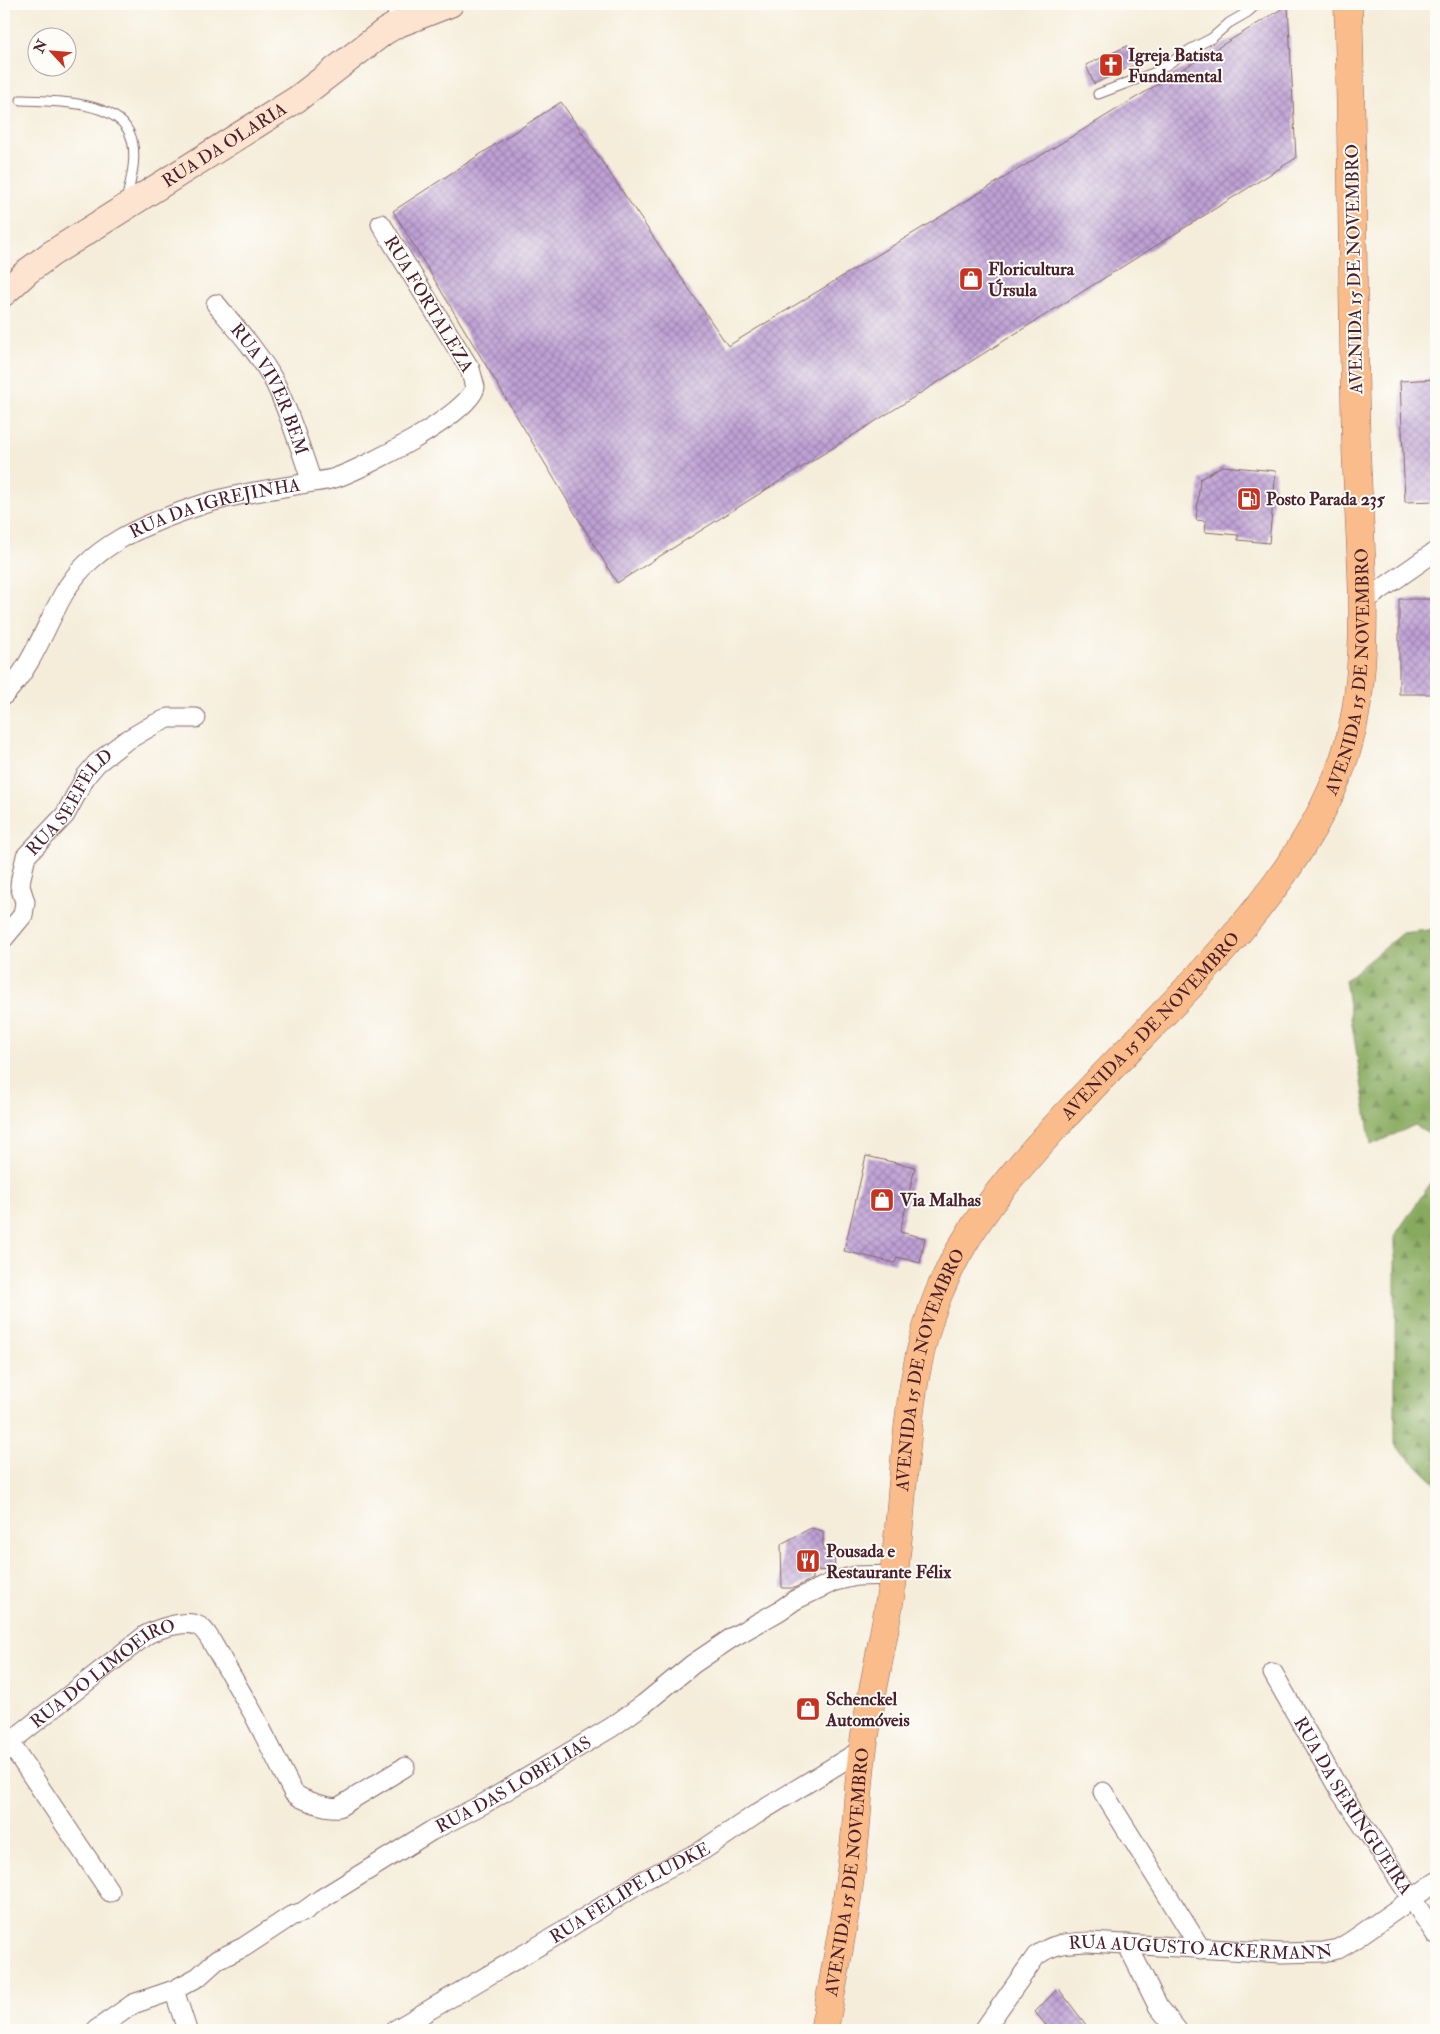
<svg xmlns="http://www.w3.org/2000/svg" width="1440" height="2034" viewBox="0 0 1440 2034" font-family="'IM FELL Double Pica',serif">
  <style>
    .forest { fill: url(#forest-firs); stroke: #696445 }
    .building { fill: url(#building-cross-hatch) }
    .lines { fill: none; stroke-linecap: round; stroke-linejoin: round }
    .lane-casing { stroke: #866768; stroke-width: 11 }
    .street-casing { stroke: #866768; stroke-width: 21 }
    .secondary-casing { stroke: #866768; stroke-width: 28 }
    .primary-casing { stroke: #866768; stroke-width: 29 }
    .lane { stroke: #fff; stroke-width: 9 }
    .street { stroke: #fff; stroke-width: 19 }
    .secondary { stroke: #fde4d0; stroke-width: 26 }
    .primary { stroke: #f9bc8a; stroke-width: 28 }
    .labels { text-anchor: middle; stroke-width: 4; stroke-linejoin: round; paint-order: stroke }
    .poi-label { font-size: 18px; font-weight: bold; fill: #4a1f2b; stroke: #fdfcf7; text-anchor: start }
    .street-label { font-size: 18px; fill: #4a1f2b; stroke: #fdfcf7 }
  </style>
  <defs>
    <pattern id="forest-firs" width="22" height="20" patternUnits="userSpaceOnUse" patternTransform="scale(1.25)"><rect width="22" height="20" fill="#88aa5f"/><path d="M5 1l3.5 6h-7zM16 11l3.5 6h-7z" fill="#718a4f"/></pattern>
    <pattern id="building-cross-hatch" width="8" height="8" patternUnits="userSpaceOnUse" patternTransform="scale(1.25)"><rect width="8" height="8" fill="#bea1d5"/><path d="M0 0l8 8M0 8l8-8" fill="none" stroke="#9c83ad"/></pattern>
  </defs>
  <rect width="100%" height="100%" fill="#fdfcf7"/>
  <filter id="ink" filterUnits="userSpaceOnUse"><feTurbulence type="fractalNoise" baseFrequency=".02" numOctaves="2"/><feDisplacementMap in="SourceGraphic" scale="10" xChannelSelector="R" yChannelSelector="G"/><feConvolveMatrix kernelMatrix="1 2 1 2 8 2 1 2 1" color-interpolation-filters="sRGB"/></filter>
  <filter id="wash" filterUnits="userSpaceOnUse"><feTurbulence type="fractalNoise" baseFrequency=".0096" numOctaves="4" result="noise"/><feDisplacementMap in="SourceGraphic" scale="20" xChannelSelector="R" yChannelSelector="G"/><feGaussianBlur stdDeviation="1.12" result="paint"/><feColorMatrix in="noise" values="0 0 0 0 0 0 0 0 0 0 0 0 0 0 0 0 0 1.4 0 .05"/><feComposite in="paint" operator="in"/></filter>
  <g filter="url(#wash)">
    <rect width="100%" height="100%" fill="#f5edda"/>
    <path class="forest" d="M1436,929V1138L1415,1125L1371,1145L1345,980L1402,933Z
      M1436,1175V1484L1395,1445V1235Z"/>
    <g id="blocks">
      <path class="building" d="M1288,5L1296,158L617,583L393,211L561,102L728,346Z
        M1127,46L1136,64L1094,84L1086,65Z
        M1436,379V501L1405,502L1400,381Z
        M1222,466L1276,471L1269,543L1238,540V535L1205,532L1206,521L1196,520L1200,479Z
        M1399,599H1436V694H1399Z
        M866,1156L915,1167L900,1232L925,1238L920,1263L897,1257L895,1263L844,1251Z
        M811,1528L823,1531V1551H834L835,1570L812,1571V1579L794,1588H782L781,1544Z
        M1058,1988L1090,2030H1050L1035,2012Z"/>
    </g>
  </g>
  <g filter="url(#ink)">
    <use href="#blocks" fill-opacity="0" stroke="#866768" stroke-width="1"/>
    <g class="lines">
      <defs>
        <path id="lane" d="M390,4L395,23
          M1098,94L1156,72L1191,49L1212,38L1229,23L1248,12L1257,4
          M21,100C50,101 114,100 129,132C139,152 131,180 126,201"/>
        <g id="street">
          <path id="s1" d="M216,304C236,328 259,353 274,381C290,413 300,448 312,482"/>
          <path d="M1363,602L1436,551"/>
          <path id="s2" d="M4,695C32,667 44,629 63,595C89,546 145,524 195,507C229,495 267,490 302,484C313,482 325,481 335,478C363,469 470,414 475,387L470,369L381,224"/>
          <path id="s3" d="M4,938L23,915L25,902L20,886L21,878L26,856L65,815L86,776L97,763L124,742L153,725L169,718H196"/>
          <path id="s4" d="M1273,1673L1340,1791L1436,1935"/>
          <path d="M4,1734L110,1892"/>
          <path id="s5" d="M10,1742L146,1635C157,1629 184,1620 196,1625C203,1627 206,1633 210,1639L253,1713L293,1792C300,1800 329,1809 339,1807L405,1767"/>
          <path d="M1103,1792L1201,1949"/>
          <path d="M1127,1944L1158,2006L1177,2030"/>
          <path d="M96,2030L133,2004L174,1990"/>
          <path id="s6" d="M187,2030L174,1990L198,1977L217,1960L244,1947L291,1916L303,1912L321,1899L431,1831L485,1803L612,1727L644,1704L693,1664L733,1637L779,1611L795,1600L835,1581L856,1576L894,1575"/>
          <path id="s7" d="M395,2030L559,1934L644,1880L703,1850L758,1813L863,1749"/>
          <path id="s8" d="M984,2030L1036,1956C1054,1943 1066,1943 1089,1942L1282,1953L1323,1952L1338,1949L1350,1942L1436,1882"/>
        </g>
        <g id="secondary">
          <path id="s9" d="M4,293L28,271L51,254L297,99L384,32L396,25L450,4"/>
        </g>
        <g id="primary">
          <path id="s10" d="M824,2030C836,1969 847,1908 854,1846C858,1814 858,1781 863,1748C872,1687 887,1627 895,1565C906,1475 904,1381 938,1295C964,1230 1009,1177 1056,1126C1122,1053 1196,986 1257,909C1301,854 1343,786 1355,715C1371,626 1358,532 1356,442C1352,296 1353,150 1348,4"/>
        </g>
      </defs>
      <use href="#lane" class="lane-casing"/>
      <use href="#street" class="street-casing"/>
      <use href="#secondary" class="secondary-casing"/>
      <use href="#primary" class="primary-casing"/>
      <use href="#lane" class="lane"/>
      <use href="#street" class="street"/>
      <use href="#secondary" class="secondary"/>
      <use href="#primary" class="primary"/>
    </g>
  </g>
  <defs>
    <symbol id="church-square" viewBox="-11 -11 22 22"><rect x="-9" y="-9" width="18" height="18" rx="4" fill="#c8321e" stroke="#fdfcf7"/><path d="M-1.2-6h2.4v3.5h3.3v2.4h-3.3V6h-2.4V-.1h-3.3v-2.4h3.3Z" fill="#fff"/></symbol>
    <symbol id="shop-square" viewBox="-11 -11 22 22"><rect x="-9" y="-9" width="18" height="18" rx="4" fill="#c8321e" stroke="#fdfcf7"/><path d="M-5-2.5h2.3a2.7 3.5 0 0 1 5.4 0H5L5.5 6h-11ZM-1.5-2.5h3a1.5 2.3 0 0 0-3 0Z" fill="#fff"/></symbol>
    <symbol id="fuel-square" viewBox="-11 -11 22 22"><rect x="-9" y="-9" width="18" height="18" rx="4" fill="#c8321e" stroke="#fdfcf7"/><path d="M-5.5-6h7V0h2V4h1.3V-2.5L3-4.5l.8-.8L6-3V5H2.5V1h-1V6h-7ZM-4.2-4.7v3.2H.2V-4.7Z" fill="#fff"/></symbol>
    <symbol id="restaurant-square" viewBox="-11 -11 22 22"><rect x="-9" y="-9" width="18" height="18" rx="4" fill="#c8321e" stroke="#fdfcf7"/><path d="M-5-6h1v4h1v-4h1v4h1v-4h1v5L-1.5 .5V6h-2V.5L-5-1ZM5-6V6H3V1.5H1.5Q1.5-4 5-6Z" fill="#fff"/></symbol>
  </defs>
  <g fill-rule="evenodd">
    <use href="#church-square" x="1097" y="51" width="28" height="28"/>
    <use href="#shop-square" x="957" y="265" width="28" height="28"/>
    <use href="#fuel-square" x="1235" y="485" width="28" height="28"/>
    <use href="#shop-square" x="868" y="1186" width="28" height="28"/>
    <use href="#restaurant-square" x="794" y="1547" width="28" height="28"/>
    <use href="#shop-square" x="794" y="1695" width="28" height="28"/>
  </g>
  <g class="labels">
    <g class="poi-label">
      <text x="1128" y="61">Igreja Batista<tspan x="1128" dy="21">Fundamental</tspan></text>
      <text x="988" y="275">Floricultura<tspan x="988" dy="21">Úrsula</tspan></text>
      <text x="1266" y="505">Posto Parada 235</text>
      <text x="900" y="1206">Via Malhas</text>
      <text x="826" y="1557">Pousada e<tspan x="826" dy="21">Restaurante Félix</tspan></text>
      <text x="826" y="1705">Schenckel<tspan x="826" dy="21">Automóveis</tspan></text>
    </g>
    <g class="street-label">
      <text dy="6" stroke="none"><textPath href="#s9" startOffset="266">RUA DA OLARIA</textPath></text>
      <text transform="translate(1354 269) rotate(-91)" y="6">AVENIDA 15 DE NOVEMBRO</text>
      <text transform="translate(429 304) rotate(59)" y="6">RUA FORTALEZA</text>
      <text dy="6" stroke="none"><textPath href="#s1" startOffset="102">RUA VIVER BEM</textPath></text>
      <text dy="6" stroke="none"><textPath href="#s2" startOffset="298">RUA DA IGREJINHA</textPath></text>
      <text dy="6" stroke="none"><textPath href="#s10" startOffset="1510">AVENIDA 15 DE NOVEMBRO</textPath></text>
      <text dy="6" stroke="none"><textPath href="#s3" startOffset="160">RUA SEEFELD</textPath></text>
      <text dy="6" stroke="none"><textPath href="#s10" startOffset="1090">AVENIDA 15 DE NOVEMBRO</textPath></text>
      <text dy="6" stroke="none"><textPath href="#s10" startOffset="670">AVENIDA 15 DE NOVEMBRO</textPath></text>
      <text dy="6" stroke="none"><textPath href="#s5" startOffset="116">RUA DO LIMOEIRO</textPath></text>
      <text dy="6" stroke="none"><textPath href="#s6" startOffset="440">RUA DAS LOBELIAS</textPath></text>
      <text dy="6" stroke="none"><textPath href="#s4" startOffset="155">RUA DA SERINGUEIRA</textPath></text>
      <text dy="6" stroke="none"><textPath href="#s10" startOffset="160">AVENIDA 15 DE NOVEMBRO</textPath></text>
      <text dy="6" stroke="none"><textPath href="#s7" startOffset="272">RUA FELIPE LUDKE</textPath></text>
      <text dy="6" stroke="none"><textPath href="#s8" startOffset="258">RUA AUGUSTO ACKERMANN</textPath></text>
    </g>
  </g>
  <rect width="1440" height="2034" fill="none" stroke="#fdfcf7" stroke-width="20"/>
  <g transform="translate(52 52) rotate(296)"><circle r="24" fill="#fdfcf7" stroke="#b5a4a5"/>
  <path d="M0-4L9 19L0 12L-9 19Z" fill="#c8321e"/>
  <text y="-8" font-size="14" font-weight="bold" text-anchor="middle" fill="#4a1f2b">N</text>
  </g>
</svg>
